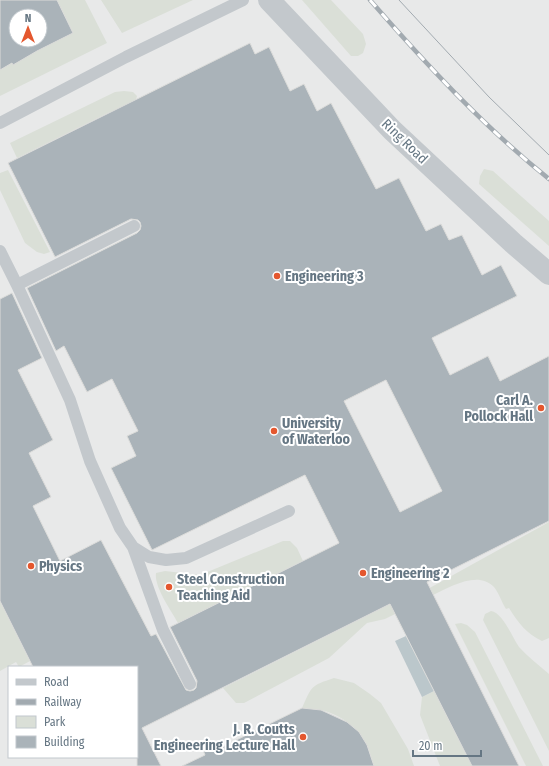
<svg xmlns="http://www.w3.org/2000/svg" width="549" height="766" viewBox="0 0 549 766" font-family="'Fira Sans Condensed',sans-serif">
  <style>
    .built { fill: #e8e9e9; fill-rule: evenodd }
    .green { fill: #dadfd7 }
    .water { fill: #bbc7cb }
    .building { fill: #aab3b9; stroke: #dcdcda; fill-rule: evenodd }
    .lines { fill: none; stroke-linecap: round; stroke-linejoin: round }
    .service { stroke: #c3c8cc; stroke-width: 12 }
    .minor { stroke: #c3c8cc; stroke-width: 22 }
    .tram { stroke: #a2aab0; stroke-width: 1 }
    .rail-casing { stroke: #a2aab0; stroke-width: 4.5 }
    .rail { stroke: #fff; stroke-width: 3; stroke-dasharray: 9; stroke-linecap: butt }
    .poi-dot { fill: #e4572e; stroke: #fff; stroke-width: 1.5 }
    .labels { text-anchor: middle; stroke-width: 4; stroke-linejoin: round; paint-order: stroke }
    .street-label { font-size: 14px; fill: #657683; stroke: #fff }
    .poi-label { font-size: 14px; font-weight: bold; fill: #657683; stroke: #fff; text-anchor: start }
  </style>
  <rect width="100%" height="100%" fill="#fafaf8"/>
  <path class="built" d="M0,0H549V766H0ZM16,16H40V40H16ZM9,667H137V757H9Z"/>
  <path class="green" d="M57,0H85L107,43L0,96V69L73,33Z
    M101,0H193L122,33Z
    M302,0H331L363,34L366,44L363,53L358,56H351Z
    M124,91L133,92L137,96L136,100L146,183L110,112L17,158L10,143L115,92Z
    M484,169L493,171L549,221V246L479,184L480,176Z
    M8,170L50,252L44,254L37,252L25,243L0,190V173Z
    M549,522V638L542,641C526,633 519,624 509,608L506,609C502,603 499,593 494,587C478,570 450,587 433,595L426,590Z
    M283,541H290L297,548L303,561L178,623C171,610 154,587 156,573L165,571L200,575Z
    M0,601L30,661L19,667L16,662L0,671Z
    M394,602L396,605L392,608L395,614L385,619L367,623L329,658L244,703H236L223,688Z
    M491,611C503,613 512,637 519,647C528,657 539,665 549,674V751L483,620L485,614Z
    M461,623L467,625L475,632L543,766H526L455,624Z
    M334,678L354,683L370,694L381,703L408,749L414,766H373C370,739 348,716 321,710C315,709 308,709 302,708C312,686 310,686 334,678Z
    M434,691L472,766H440L420,715L422,697Z"/>
  <path class="water" d="M406,636L434,691L422,697L395,641Z"/>
  <path class="building" d="M0,0H57L73,33L37,51L13,65L12,63L0,70ZM16,16H40V40H16Z
    M250,43L255,54L269,47L290,91L304,84L317,111L331,103L376,189L399,178L426,231L441,224L449,240L462,235L482,275L501,265L517,296L432,338L450,375L488,356L500,381L549,356V521L427,582L519,766H472L390,604L142,728L161,766H137V667H33L0,601V299L12,293L42,358L18,370L53,440L29,453L51,497L33,506L60,561L101,540L151,636L156,634L186,690L190,691L194,690L196,688L197,681L170,627L339,543L305,475L152,550L111,468L136,456L127,436L138,431L112,379L87,392L64,346L56,351L27,288L137,233L140,230L141,226L140,222L138,220L131,219L55,257L8,163ZM386,380L442,491L400,512L344,401Z
    M302,708L321,710L347,722L359,732L367,745L374,766H182L205,755L203,750L222,741L224,746Z"/>
  <g class="lines">
    <path class="service" d="M0,123L126,57L243,0
      M0,251L17,285L70,400L90,461L120,528L133,547L149,557L166,560L186,558L289,511
      M17,285L134,226
      M133,547L163,630L190,684"/>
    <path class="minor" d="M269,0L392,130L513,243L549,274"/>
    <path class="tram" d="M399,0L489,97L549,155"/>
    <defs>
      <path id="rail" d="M370,0C425,63 484,127 549,179"/>
    </defs>
    <use href="#rail" class="rail-casing"/>
    <use href="#rail" class="rail"/>
  </g>
  <g class="poi-dot">
    <circle cx="277" cy="276" r="4"/>
    <circle cx="541" cy="408" r="4"/>
    <circle cx="274" cy="431" r="4"/>
    <circle cx="31" cy="566" r="4"/>
    <circle cx="363" cy="573" r="4"/>
    <circle cx="169" cy="587" r="4"/>
    <circle cx="303" cy="737" r="4"/>
  </g>
  <g class="labels">
    <g class="street-label">
      <text transform="translate(405 141) rotate(44)" y="5">Ring Road</text>
    </g>
    <g class="poi-label">
      <text x="285" y="281">Engineering 3</text>
      <text x="533" y="405" text-anchor="end">Carl A.<tspan x="533" dy="16">Pollock Hall</tspan></text>
      <text x="282" y="428">University<tspan x="282" dy="16">of Waterloo</tspan></text>
      <text x="39" y="571">Physics</text>
      <text x="371" y="578">Engineering 2</text>
      <text x="177" y="584">Steel Construction<tspan x="177" dy="16">Teaching Aid</tspan></text>
      <text x="295" y="734" text-anchor="end">J. R. Coutts<tspan x="295" dy="16">Engineering Lecture Hall</tspan></text>
    </g>
  </g>
  <rect x="8" y="666" width="130" height="92" fill="#ffffff" stroke="#c1c8cd"/>
  <rect x="16" y="679" width="20" height="6" fill="#c3c8cc" stroke="#c1c8cd"/>
  <text x="44" y="686" font-size="12" fill="#657683">Road</text>
  <rect x="16" y="699" width="20" height="6" fill="#a2aab0" stroke="#c1c8cd"/>
  <text x="44" y="706" font-size="12" fill="#657683">Railway</text>
  <rect x="16" y="716" width="20" height="12" fill="#dadfd7" stroke="#c1c8cd"/>
  <text x="44" y="726" font-size="12" fill="#657683">Park</text>
  <rect x="16" y="736" width="20" height="12" fill="#aab3b9" stroke="#c1c8cd"/>
  <text x="44" y="746" font-size="12" fill="#657683">Building</text>
  <g transform="translate(28 28)"><circle r="19" fill="#ffffff" stroke="#c1c8cd"/>
  <path d="M0-3L7 15L0 10L-7 15Z" fill="#e4572e"/>
  <text y="-6" font-size="11" font-weight="bold" text-anchor="middle" fill="#657683">N</text>
  </g>
  <path d="M413 750v6h68v-6" fill="none" stroke="#657683" stroke-width="2"/>
  <text x="419" y="750" font-size="12" fill="#657683" stroke="#ffffff" stroke-width="3" paint-order="stroke">20 m</text>
</svg>
